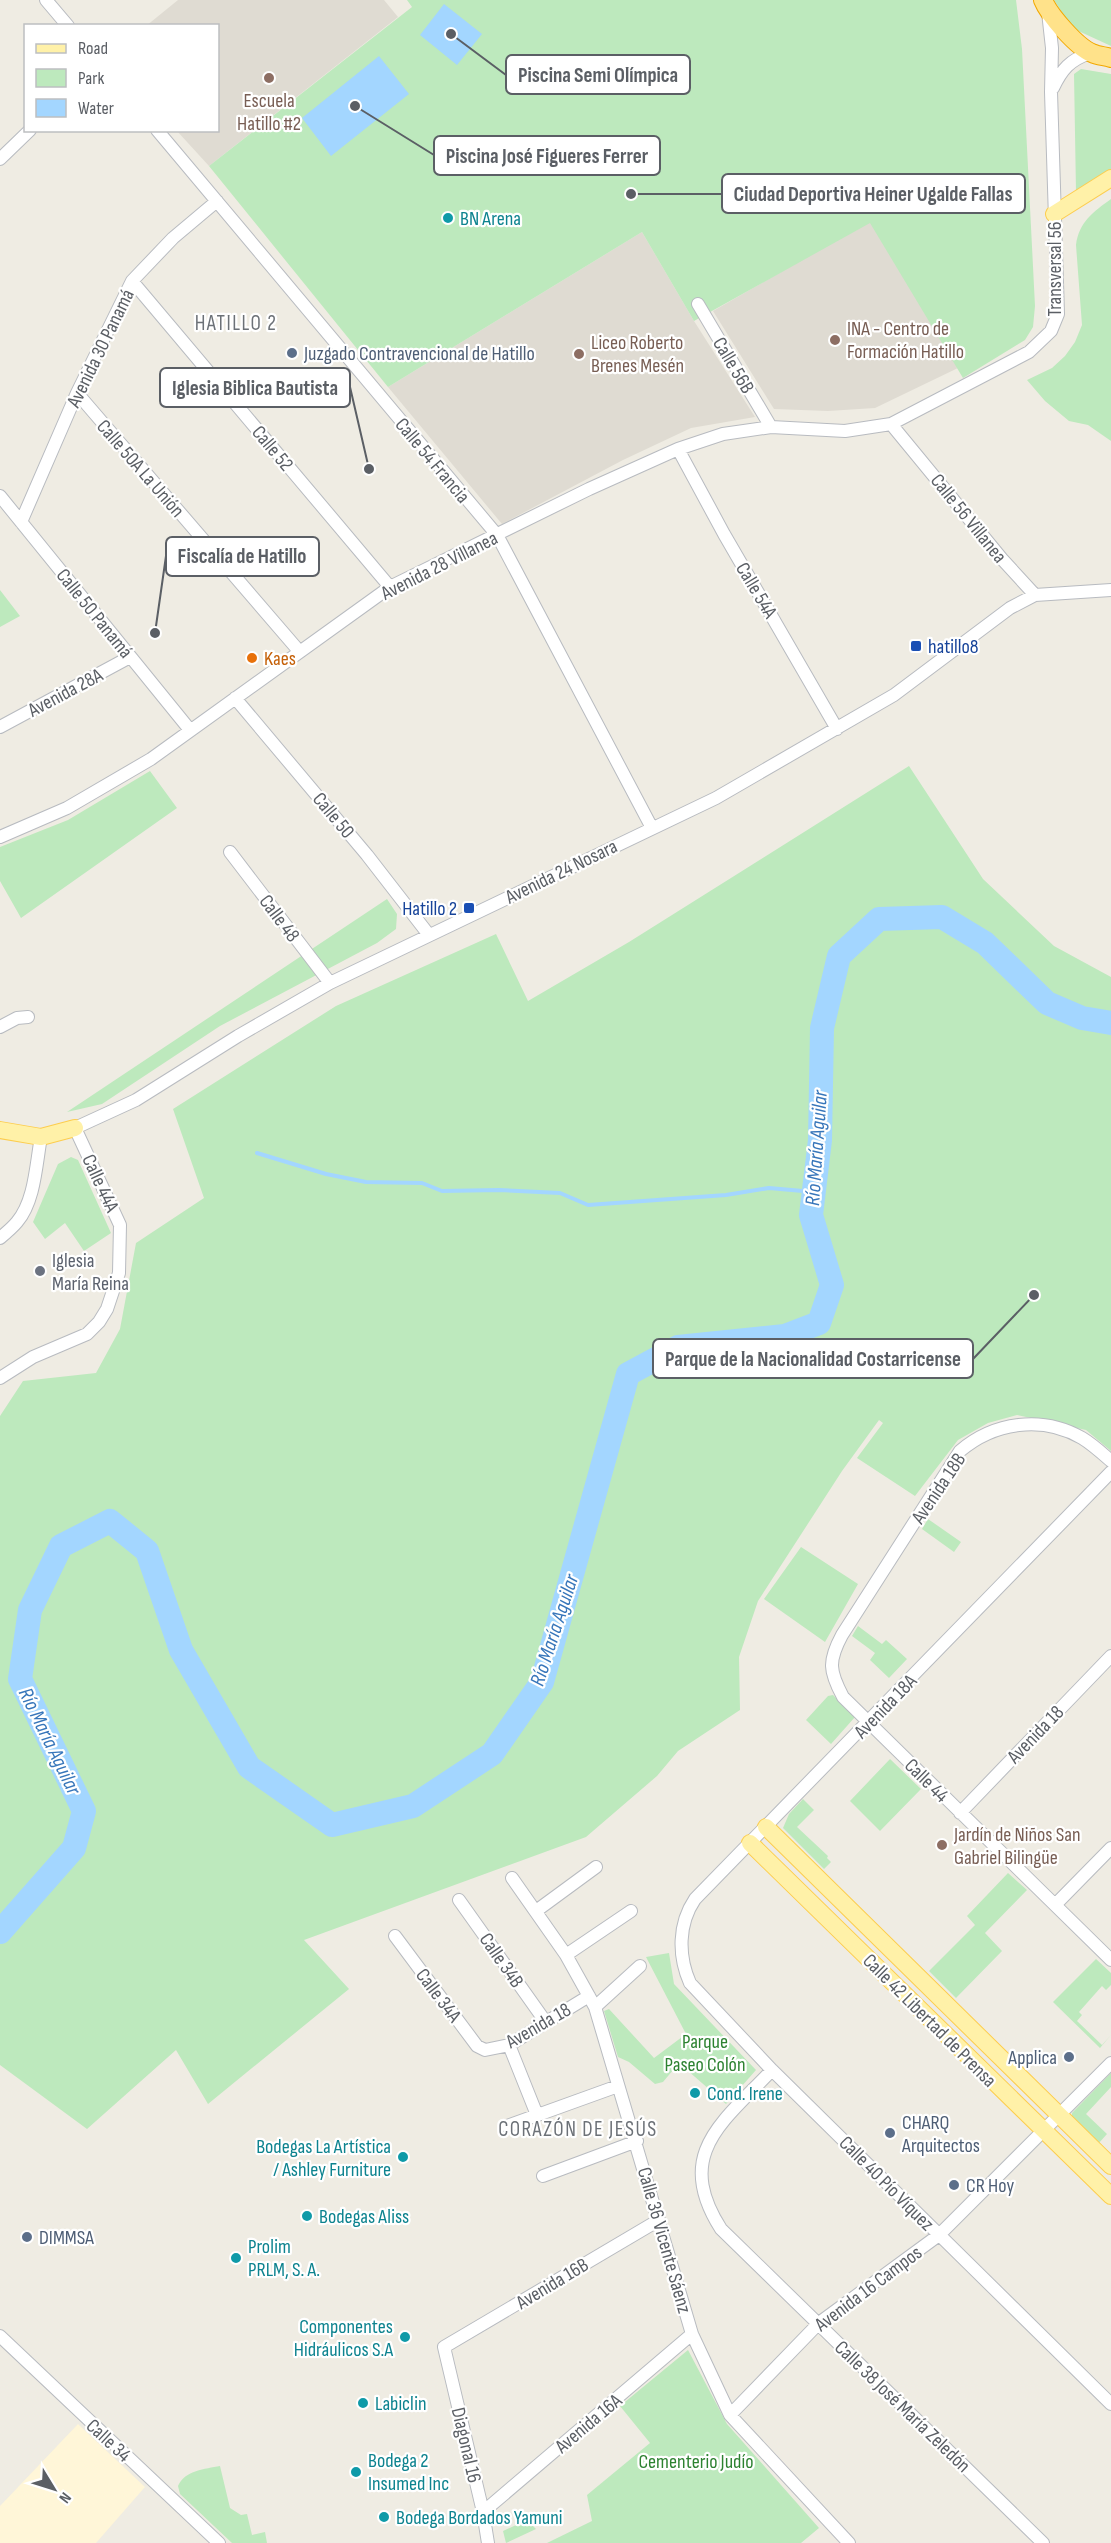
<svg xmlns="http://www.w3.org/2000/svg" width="1111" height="2543" viewBox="0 0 1111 2543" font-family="'Sofia Sans Condensed',sans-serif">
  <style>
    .commercial { fill: #fff6d8 }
    .education { fill: #dfdbd2 }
    .green { fill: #bde9bd }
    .water { fill: #a3d6ff }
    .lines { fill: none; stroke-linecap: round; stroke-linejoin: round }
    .stream { stroke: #a3d6ff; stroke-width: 4 }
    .river { stroke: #a3d6ff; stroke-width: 24 }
    .minor-casing { stroke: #b8bbc0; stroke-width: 14 }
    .major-casing { stroke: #fdcd4e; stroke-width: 18 }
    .highway-casing { stroke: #f2a800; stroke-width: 20 }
    .minor { stroke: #fff; stroke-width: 12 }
    .major { stroke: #fff1a8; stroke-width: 16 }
    .highway { stroke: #ffe28a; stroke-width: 18 }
    .education-dot { fill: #8d6e63; stroke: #fff; stroke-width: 2 }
    .culture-dot { fill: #0f9aa8; stroke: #fff; stroke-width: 2 }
    .service-dot { fill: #5c6f8a; stroke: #fff; stroke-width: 2 }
    .transit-dot { fill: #1a4fb4; stroke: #fff; stroke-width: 2 }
    .food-dot { fill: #e8710a; stroke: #fff; stroke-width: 2 }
    .worship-dot { fill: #6b7280; stroke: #fff; stroke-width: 2 }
    .labels { text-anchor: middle; stroke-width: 4.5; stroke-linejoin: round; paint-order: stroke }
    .education-label { font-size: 20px; fill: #785e54; stroke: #fff; text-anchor: start }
    .culture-label { font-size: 20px; fill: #0d838f; stroke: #fff; text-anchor: start }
    .street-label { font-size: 20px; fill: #5b5f65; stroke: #fff }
    .service-label { font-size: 20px; fill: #4e5e75; stroke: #fff; text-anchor: start }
    .transit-label { font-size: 20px; fill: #164399; stroke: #fff; text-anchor: start }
    .food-label { font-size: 20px; fill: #c56008; stroke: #fff; text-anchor: start }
    .worship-label { font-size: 20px; fill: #5b616d; stroke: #fff; text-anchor: start }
    .park-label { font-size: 20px; fill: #2d8231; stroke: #fff }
    .neighbourhood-label { font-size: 21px; letter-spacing: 1.5px; fill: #6c7177; stroke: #fff }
    .water-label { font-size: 21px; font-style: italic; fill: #3776ba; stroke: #fff }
    .leader { fill: none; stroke: #5b5f65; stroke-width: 2 }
    .callout-dot { fill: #5b5f65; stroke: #fff; stroke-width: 2 }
    .callout { fill: #fff; stroke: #5b5f65; stroke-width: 2 }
    .callout-label { font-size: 21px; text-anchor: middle; font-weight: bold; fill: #5b5f65 }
  </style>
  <rect width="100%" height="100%" fill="#efece3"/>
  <path class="commercial" d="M78,2424L145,2487L96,2543H0V2506Z"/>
  <path class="education" d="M178,0H384L398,17L209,166L177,131L218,130V26H146Z
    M870,221L958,368L875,408L828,411L774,409L713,311Z
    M642,232L694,321L755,417L691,428L623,460L502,524L388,387Z"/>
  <path class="green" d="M407,0H1016L1022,49L1035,306L1033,327L1025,340L963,378L870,223L694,321L642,232L388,387L209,166L412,7Z
    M1054,0H1111V46L1072,28Z
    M1081,69L1111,74V177L1076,192L1074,74Z
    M1111,199V441L1088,425L1069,421L1045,401L1027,380L1052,368L1065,356L1075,342L1082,325L1076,245C1079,222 1093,212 1111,199Z
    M0,590L20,616L0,627Z
    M909,766L983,879L1054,946L1111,977V1451L1086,1430L1017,1415L988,1423L958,1440L915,1496L857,1458L883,1423L879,1420L842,1471L758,1601L739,1657L740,1710L678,1751L657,1776L586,1837L304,1940L349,1989L208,2104L176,2050L87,2129L0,2065V1416L23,1381L96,1373L120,1329L136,1243L204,1198L173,1109L336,1006L496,934L528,1001L629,942Z
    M150,771L177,808L21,918L0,881V847L68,820Z
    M387,899L397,914L396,929L377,943L220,1026L102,1104L67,1112Z
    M71,1157L78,1160L111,1233L84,1251L65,1223L45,1239L33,1222L58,1164Z
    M928,1519L961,1542L954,1552L922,1529Z
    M801,1547L858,1584L825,1642L764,1599Z
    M858,1626L882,1644L886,1640L907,1659L889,1678L870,1660L875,1653L852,1636Z
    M833,1695L855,1717L831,1744L806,1720L828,1696Z
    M890,1759L921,1789L880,1831L850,1801Z
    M803,1799L814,1810L797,1827L828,1856L827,1858L831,1862L824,1869L783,1828L789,1814Z
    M1008,1873L1027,1890L985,1933L1002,1951L956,1998L929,1971L975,1925L967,1916Z
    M669,1953L674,1984L756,2070L726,2104L679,2063L663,2082L655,2084L629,2062L618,2057L604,2011L609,2009L654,2058L686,2034L646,1957Z
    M1096,1959L1111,1973V1985L1106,1990L1102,1986L1079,2012L1082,2015L1077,2021L1102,2045L1111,2035L1100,2048L1053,2002Z
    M1111,2073V2087L1086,2114L1107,2134L1098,2144L1072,2117V2113Z
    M688,2350L727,2424L819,2528L801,2543H547L592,2521L587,2495L650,2443L620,2406Z
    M220,2466L230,2508L241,2515L247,2514L252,2535L265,2532L267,2543H232L180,2494L178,2486C185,2470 205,2469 220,2466Z
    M527,2520L536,2529L506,2543L503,2531Z"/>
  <path class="water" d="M444,4L482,34L457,65L420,35Z
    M379,56L409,94L331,156L302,118Z"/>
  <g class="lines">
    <path class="stream" d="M257,1153L326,1174L366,1182L422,1183L442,1191L499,1190L560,1193L588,1205L726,1195L769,1188L814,1192"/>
    <path class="river" d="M0,1932L74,1848L84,1811L20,1679L30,1610L61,1546L110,1521L147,1551L181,1650L249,1767L332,1825L413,1806L492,1754L542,1682L628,1374L678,1347L785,1336L819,1323L832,1285L811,1215L820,1140L822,1028L839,956L879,919L942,917L985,943L1047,1003L1082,1018L1111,1023"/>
    <defs>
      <path id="minor" d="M46,0L68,26
        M1053,88C1062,69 1070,60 1090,53
        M157,130L497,535L652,828
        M0,159L30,130
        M132,281L390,587
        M698,304L771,427
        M77,393L299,651
        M891,424L1002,559L1035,595
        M678,449L724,534L837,729
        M0,496L190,730
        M21,522L77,393L132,281L173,238L217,201
        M235,698L367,855L429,935
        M0,727L130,657
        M0,837L67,808L151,759L390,587L589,489L678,449L723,434L771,427L845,431L891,424L1029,352L1051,331L1058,314L1051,92L1052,48L1048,12
        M230,852L330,983
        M0,1027L17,1018L28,1017
        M0,1238C6,1233 12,1228 17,1222C35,1201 36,1164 41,1137
        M0,1378L33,1357L87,1334L99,1322L107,1309L119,1273L120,1225L75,1128L136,1100L238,1036L330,983L716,798L894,695L1010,608L1035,595L1111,590
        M1111,1461C1102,1453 1092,1444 1082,1438C1042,1415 994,1422 960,1451L842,1635C828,1661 829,1671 843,1697L1111,1960
        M1111,1472L695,1899C678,1924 678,1956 690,1983L772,2070L1111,2404
        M960,1813L1111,1656
        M512,1878L566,1955L595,2007L692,2334L730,2415L849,2543
        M459,1900L545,2021
        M1055,1905L1111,1848
        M536,1911L596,1867
        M395,1936L477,2046L485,2050L509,2045L589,1996
        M566,1955L631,1911
        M595,2007L640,1966
        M509,2045L537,2115
        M772,2070C723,2122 673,2154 721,2229L1043,2543
        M507,2126L618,2086
        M543,2176L637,2141
        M0,2336L219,2543
        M730,2415L819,2323L939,2235L1111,2063
        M483,2512L692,2334
        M488,2543L483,2512L444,2347L659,2220"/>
      <path id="major" d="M1054,214L1111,178
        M0,1130L41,1137L75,1128
        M766,1827L1111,2166
        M750,1843L1111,2196"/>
      <path id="highway" d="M1043,0C1049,15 1077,47 1092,53C1098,56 1105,56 1111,58"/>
    </defs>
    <use href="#minor" class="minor-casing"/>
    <use href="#major" class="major-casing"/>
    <use href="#highway" class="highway-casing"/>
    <use href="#minor" class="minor"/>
    <use href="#major" class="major"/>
    <use href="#highway" class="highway"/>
  </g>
  <g class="education-dot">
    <circle cx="269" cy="78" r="6"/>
    <circle cx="835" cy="340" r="6"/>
    <circle cx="579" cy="354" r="6"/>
    <circle cx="942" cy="1845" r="6"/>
  </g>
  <g class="culture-dot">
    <circle cx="448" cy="218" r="6"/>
    <circle cx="695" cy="2093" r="6"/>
    <circle cx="403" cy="2157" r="6"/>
    <circle cx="307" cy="2216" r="6"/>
    <circle cx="236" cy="2258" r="6"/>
    <circle cx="405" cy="2337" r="6"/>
    <circle cx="363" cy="2403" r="6"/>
    <circle cx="356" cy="2472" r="6"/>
    <circle cx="384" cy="2517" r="6"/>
  </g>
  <g class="service-dot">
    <circle cx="292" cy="353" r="6"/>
    <circle cx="1069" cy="2057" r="6"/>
    <circle cx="890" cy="2133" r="6"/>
    <circle cx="954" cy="2185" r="6"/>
    <circle cx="27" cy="2237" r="6"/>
  </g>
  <g class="transit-dot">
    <rect x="910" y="640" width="12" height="12" rx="3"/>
    <rect x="463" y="902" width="12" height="12" rx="3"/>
  </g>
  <circle class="food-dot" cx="252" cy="658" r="6"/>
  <circle class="worship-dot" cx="40" cy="1271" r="6"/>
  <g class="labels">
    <g class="education-label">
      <text x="269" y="107" text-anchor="middle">Escuela<tspan x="269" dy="23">Hatillo #2</tspan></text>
      <text x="847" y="335">INA - Centro de<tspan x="847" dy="23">Formación Hatillo</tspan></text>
      <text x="591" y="349">Liceo Roberto<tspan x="591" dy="23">Brenes Mesén</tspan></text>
      <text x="954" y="1841">Jardín de Niños San<tspan x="954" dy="23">Gabriel Bilingüe</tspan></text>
    </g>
    <g class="culture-label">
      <text x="460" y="225">BN Arena</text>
      <text x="707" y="2100">Cond. Irene</text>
      <text x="391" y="2153" text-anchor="end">Bodegas La Artística<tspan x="391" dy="23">/ Ashley Furniture</tspan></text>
      <text x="319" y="2223">Bodegas Aliss</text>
      <text x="248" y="2253">Prolim<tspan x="248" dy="23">PRLM, S. A.</tspan></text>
      <text x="393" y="2333" text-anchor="end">Componentes<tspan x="393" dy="23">Hidráulicos S.A</tspan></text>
      <text x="375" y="2410">Labiclin</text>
      <text x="368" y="2467">Bodega 2<tspan x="368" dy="23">Insumed Inc</tspan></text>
      <text x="396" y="2524">Bodega Bordados Yamuni</text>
    </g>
    <g class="street-label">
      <text transform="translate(1054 269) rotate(-90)" y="7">Transversal 56</text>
      <text transform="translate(100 348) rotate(-64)" y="7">Avenida 30 Panamá</text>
      <text transform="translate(734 365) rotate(59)" y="7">Calle 56B</text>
      <text transform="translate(273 448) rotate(50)" y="7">Calle 52</text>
      <text transform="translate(433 460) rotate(50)" y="7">Calle 54 Francia</text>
      <text transform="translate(141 468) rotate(49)" y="7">Calle 50A La Unión</text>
      <text transform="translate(969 518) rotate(51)" y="7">Calle 56 Villanea</text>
      <text transform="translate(439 565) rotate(-27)" y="7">Avenida 28 Villanea</text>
      <text transform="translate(757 590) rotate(59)" y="7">Calle 54A</text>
      <text transform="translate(95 613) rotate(51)" y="7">Calle 50 Panamá</text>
      <text transform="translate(65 692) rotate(-28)" y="7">Avenida 28A</text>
      <text transform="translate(334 815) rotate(50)" y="7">Calle 50</text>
      <text transform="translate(561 871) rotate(-26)" y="7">Avenida 24 Nosara</text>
      <text transform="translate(280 918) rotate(53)" y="7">Calle 48</text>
      <text transform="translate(101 1183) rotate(65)" y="7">Calle 44A</text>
      <text transform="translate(938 1488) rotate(-56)" y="7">Avenida 18B</text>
      <text transform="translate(885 1706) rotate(-46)" y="7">Avenida 18A</text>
      <text transform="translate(1035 1734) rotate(-46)" y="7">Avenida 18</text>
      <text transform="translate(927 1780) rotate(45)" y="7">Calle 44</text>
      <text transform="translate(502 1960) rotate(55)" y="7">Calle 34B</text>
      <text transform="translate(439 1995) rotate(53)" y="7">Calle 34A</text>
      <text transform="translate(930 2020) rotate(45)" y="7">Calle 42 Libertad de Prensa</text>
      <text transform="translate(538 2025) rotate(-30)" y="7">Avenida 18</text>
      <text transform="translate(887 2183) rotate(45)" y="7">Calle 40 Pío Víquez</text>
      <text transform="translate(665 2240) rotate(74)" y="7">Calle 36 Vicente Sáenz</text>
      <text transform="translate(552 2283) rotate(-31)" y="7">Avenida 16B</text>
      <text transform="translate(868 2288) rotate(-37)" y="7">Avenida 16 Campos</text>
      <text transform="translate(903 2406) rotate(44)" y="7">Calle 38 José María Zeledón</text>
      <text transform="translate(588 2423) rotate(-40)" y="7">Avenida 16A</text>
      <text transform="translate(109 2440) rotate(43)" y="7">Calle 34</text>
      <text transform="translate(467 2445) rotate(77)" y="7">Diagonal 16</text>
    </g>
    <g class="service-label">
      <text x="304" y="360">Juzgado Contravencional de Hatillo</text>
      <text x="1057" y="2064" text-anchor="end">Applica</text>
      <text x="902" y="2129">CHARQ<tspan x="902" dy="23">Arquitectos</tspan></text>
      <text x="966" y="2192">CR Hoy</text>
      <text x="39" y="2244">DIMMSA</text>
    </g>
    <g class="transit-label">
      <text x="928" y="653">hatillo8</text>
      <text x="457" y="915" text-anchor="end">Hatillo 2</text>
    </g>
    <g class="food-label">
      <text x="264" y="665">Kaes</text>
    </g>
    <g class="worship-label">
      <text x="52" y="1267">Iglesia<tspan x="52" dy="23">María Reina</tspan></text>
    </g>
    <g class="park-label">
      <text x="705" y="2048">Parque<tspan x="705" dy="23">Paseo Colón</tspan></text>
      <text x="696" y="2468">Cementerio Judío</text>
    </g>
    <g class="neighbourhood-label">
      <text x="236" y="330">HATILLO 2</text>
      <text x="578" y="2136">CORAZÓN DE JESÚS</text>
    </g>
    <g class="water-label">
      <text transform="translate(816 1148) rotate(-86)" y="7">Río María Aguilar</text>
      <text transform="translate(554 1630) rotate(-72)" y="7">Río María Aguilar</text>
      <text transform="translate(50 1741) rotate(64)" y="7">Río María Aguilar</text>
    </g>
  </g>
  <path class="leader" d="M451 34L506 75M355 106L434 155M631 194L722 194M369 469L350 387M155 633L166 556M1034 1295L973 1359"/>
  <g class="callout-dot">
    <circle cx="451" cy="34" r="6"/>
    <circle cx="355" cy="106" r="6"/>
    <circle cx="631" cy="194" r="6"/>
    <circle cx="369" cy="469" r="6"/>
    <circle cx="155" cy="633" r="6"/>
    <circle cx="1034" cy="1295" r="6"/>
  </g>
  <g class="callout">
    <rect x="506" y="55" width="184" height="39" rx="6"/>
    <rect x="434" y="136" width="226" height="39" rx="6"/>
    <rect x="722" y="174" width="303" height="39" rx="6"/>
    <rect x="160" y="368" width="190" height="39" rx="6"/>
    <rect x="166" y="537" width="153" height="39" rx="6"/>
    <rect x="653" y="1339" width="320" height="39" rx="6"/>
  </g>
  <g class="callout-label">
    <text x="598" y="82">Piscina Semi Olímpica</text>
    <text x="547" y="163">Piscina José Figueres Ferrer</text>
    <text x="873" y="201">Ciudad Deportiva Heiner Ugalde Fallas</text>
    <text x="255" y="395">Iglesia Biblica Bautista</text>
    <text x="242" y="563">Fiscalía de Hatillo</text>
    <text x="813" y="1366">Parque de la Nacionalidad Costarricense</text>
  </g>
  <rect x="24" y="24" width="195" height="108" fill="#ffffff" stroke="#bdbfc1" stroke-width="1.5"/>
  <rect x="36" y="44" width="30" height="9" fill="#fff1a8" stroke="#bdbfc1" stroke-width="1.5"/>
  <text x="78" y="54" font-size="18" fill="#5b5f65">Road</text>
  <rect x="36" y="69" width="30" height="18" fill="#bde9bd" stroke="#bdbfc1" stroke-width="1.5"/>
  <text x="78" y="84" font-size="18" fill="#5b5f65">Park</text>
  <rect x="36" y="99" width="30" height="18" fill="#a3d6ff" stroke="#bdbfc1" stroke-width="1.5"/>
  <text x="78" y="114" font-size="18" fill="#5b5f65">Water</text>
  <g transform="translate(54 2489) rotate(128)" stroke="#ffffff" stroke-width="4.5" paint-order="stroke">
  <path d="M0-4.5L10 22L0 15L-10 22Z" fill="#5b5f65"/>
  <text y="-9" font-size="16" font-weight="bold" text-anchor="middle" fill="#5b5f65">N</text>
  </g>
</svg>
